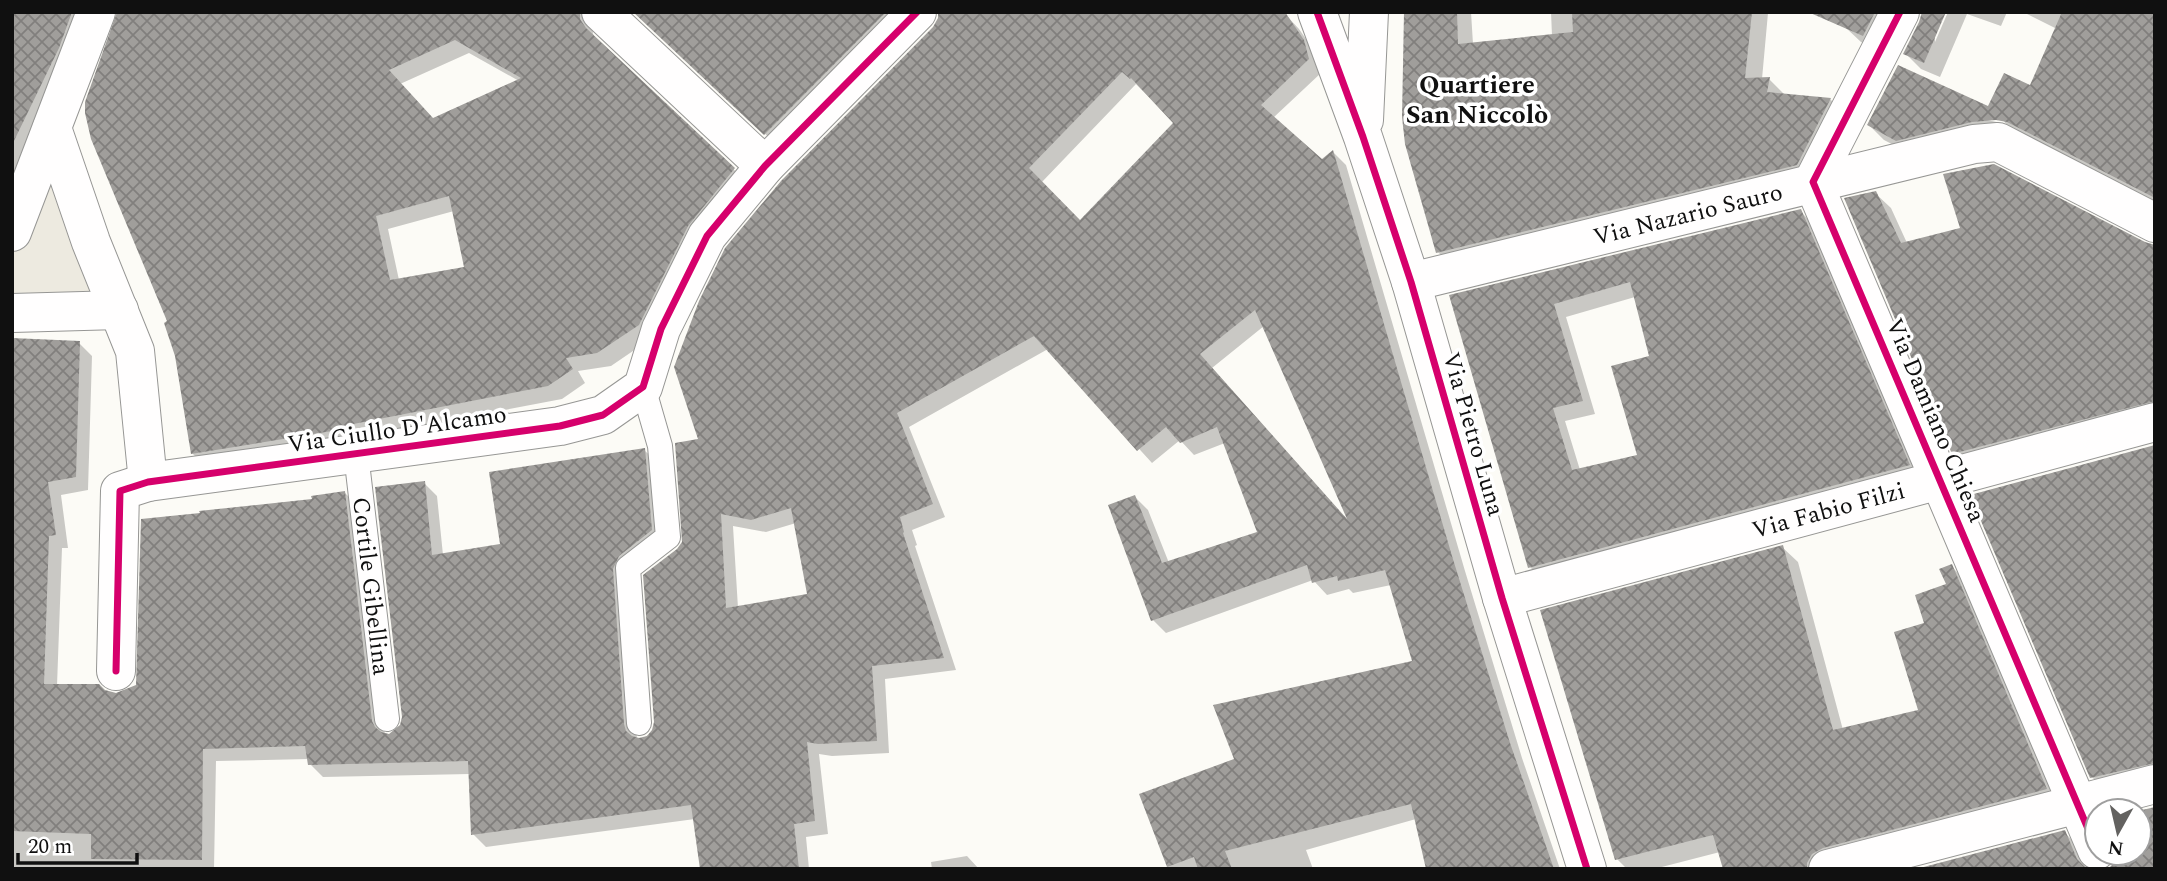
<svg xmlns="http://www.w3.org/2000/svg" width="2167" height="881" viewBox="0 0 2167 881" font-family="Spectral,serif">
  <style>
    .plaza { fill: #edeae0 }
    .shadow { fill: #0003; fill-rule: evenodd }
    .building { fill: url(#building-cross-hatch); fill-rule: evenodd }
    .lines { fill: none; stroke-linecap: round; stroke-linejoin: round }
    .service-casing { stroke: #969694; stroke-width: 26 }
    .minor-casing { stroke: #969694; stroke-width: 40 }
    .tertiary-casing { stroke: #969694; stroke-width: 40 }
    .service { stroke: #fffefe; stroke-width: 24 }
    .minor { stroke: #fffefe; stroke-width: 38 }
    .tertiary { stroke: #fffefe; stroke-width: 38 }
    .cycleway-casing { stroke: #fff; stroke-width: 11 }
    .cycleway { stroke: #d6006c; stroke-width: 7 }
    .labels { text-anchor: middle; stroke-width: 7; stroke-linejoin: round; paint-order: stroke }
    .street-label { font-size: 24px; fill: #101010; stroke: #fff }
    .neighbourhood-label { font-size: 26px; font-weight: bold; fill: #101010; stroke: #fff }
  </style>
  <defs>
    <pattern id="building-cross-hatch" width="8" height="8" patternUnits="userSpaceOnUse" patternTransform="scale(1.75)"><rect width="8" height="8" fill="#a09e9b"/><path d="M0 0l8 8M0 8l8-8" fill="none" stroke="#817f7d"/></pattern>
  </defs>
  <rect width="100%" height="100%" fill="#fcfbf6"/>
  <path class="plaza" d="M51,143L113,306L12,308V244Z"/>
  <path class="shadow" d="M12,12H93L12,187Z
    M556,12H597L592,22L593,34L597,41L747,182L652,338L611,366L578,371L585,383L562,399L206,467L192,453L170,322L92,138ZM469,53L519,81L434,120L400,84ZM454,211L466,268L399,280L388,229Z
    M635,12H912L779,147Z
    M1406,12H1471L1473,44L1552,36L1551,12H1780V14L1768,13L1762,79H1769L1785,95L1830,99L1845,114L1813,180L1453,268L1438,252Z
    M1846,12H1900L1879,50L1861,42L1845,27Z
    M1948,12H2007L2001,26L1967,14L1940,77L1921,69L1905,53L1935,33V42Z
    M2023,12H2155V204L2025,137L1913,155L1884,140L1869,125L1989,109L2031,87L2057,29ZM2002,119L2006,124L1987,120Z
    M1286,15L1299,29L1317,55L1321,73L1273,118L1322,161L1333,152L1346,165L1465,571L1522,758L1560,869H1428L1416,819L1306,850L1313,869H1169L1142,795L1236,760L1414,662L1391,585L1353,593L1349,589L1327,595L1313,580L1166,633L1153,620L1135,497L1148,510L1169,563L1259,533L1225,443L1194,455L1180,440L1152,463L1048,349L909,427L945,517L912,530L917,545L915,546L956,670L885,679L889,753L832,756L819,754L828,834L806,837L809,869H702L695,819L486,847L473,834L470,774L323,777L310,764L309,759L216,761L214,869H12V340L79,343L92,356L88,490L61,495L68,548H62L57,686L116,695L138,686L314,500L345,493L358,506L385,735H390L402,726L424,483L437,496L443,555L502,545L644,450L658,463L665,544L626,583L637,739L641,740L654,731L678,550L684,543L701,441L783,182ZM1136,84L1175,124L1080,222L1041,183ZM1264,326L1350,523L1212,368ZM796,523L809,596L738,608L733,526L766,532Z
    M1875,193L1891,208L1907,243L2144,244L2155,246V419L1969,469L1954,453Z
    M1800,211L1813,224L1921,478L1543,580L1530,567L1451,296ZM1635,297L1651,357L1639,456L1580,470L1565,421L1595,414L1566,317Z
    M2155,447V781L2107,793L2092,777Z
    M1782,547L1798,562L1843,730L1920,711L1926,624L1948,585L1951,566L1967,582L2062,805L1828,869H1725L1720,852L1654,869H1627L1617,859Z
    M2064,832L2080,848L2089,869H1923Z
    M967,856L979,869H932L931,862Z"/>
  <path class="building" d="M12,12H72L59,48L12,145Z
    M117,12H580V19L586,28L735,168L688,226L639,325L597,353L566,358L573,369L548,386L343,426L344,429L191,454L175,356L164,323L167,321L91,139L85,113V102ZM455,40L521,78L433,118L389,70ZM449,196L464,267L390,280L376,216Z
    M633,12H886L764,135Z
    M938,12H1285L1304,40L1309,59L1261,105L1322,159L1333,150L1452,556L1510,743L1554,869H1426L1411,804L1225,851L1232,869H1198L1194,857L1167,867L1139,794L1234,759L1213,705L1412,661L1385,570L1338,581L1337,576L1312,583L1307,565L1151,621L1108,505L1135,495L1162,563L1257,532L1217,427L1180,443L1166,427L1137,451L1034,336L897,413L933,504L900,517L904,532L903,533L944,658L872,666L877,741L818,744L807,742L815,821L794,824L799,869H700L691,805L471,835L468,761L308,765L305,746L203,749L202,860L91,859V834L12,831V338L80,341L76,477L48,482L56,535L49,536L44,684H99L105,690L116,693L136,685L141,519L200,513L199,511L312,499L311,496L345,491L372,721L375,727L381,732L389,734L400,725L402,717L375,487L425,481L432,555L500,544L489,472L645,448L652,530L619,556L613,569L624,724L626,731L632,736L639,738L647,736L652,730L654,722L643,575L677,549L682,542L675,443L698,439L674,367L699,301L725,248L781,181L933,27L938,18ZM1122,72L1130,79L1131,78L1173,123L1080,220L1029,168ZM1255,310L1347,519L1200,354ZM791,508L807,594L726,608L721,514L751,520Z
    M1404,12H1457L1458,44L1573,32L1572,12H1752L1745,78L1770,77L1767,92L1831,98L1797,165L1436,253L1405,144L1402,117Z
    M1808,12H1875L1863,36Z
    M1922,12H1946L1924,63L1903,54L1919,22Z
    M2062,12H2155V198L2007,122L1996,120L1972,122L1896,141L1867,125L1898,65L1988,106L2004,73L2030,85Z
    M1994,164L2145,242L2155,245V401L1952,454L1844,198L1876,191L1901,243L1960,228L1943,174Z
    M1801,209L1910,465L1528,568L1449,295ZM1630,282L1649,356L1611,366L1637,455L1572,470L1553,408L1583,401L1554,304Z
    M2155,445V763L2090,778L1970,495Z
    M1783,545L1833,730L1918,710L1894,632L1924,623L1915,595L1946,584L1939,569L1952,564L2047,789L1823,848L1812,854L1807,863V869H1723L1713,835L1615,860L1540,610Z
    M2155,807V869H2107L2115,863L2119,853H2139L2138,811Z
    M2065,830L2077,859L2087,869H1916Z"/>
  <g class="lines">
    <defs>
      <g id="service">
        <path id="s1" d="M356,454L387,719"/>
        <path d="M639,723L628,568L668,537L660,446L643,387"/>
      </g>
      <g id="minor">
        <path d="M601,12L765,166"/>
        <path d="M1900,12L1813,182L2097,850"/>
        <path d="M52,128L91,242L135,351L148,482"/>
        <path d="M12,232L96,12"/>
        <path id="s2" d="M1411,282L1974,144L1998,142L2155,223"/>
        <path d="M12,313L119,310"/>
        <path id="s3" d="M1502,598L2155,422"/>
        <path d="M116,671L120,491L148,482L560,426L603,415L643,387L661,329L707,236L765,166L917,12"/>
        <path d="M1828,869L2155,784"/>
      </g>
      <path id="tertiary" d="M1317,12L1363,137L1411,282L1502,598L1587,869
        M1364,120L1369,12"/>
    </defs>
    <use href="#service" class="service-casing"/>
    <use href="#minor" class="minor-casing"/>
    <use href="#tertiary" class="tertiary-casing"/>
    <use href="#service" class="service"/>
    <use href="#minor" class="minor"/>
    <use href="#tertiary" class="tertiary"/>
    <defs>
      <path id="cycleway" d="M1317,12L1363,137L1411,282L1502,598L1587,869
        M1900,12L1813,182L2097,850
        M116,671L120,491L148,482L560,426L603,415L643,387L661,329L707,236L765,166L917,12"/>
    </defs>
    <use href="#cycleway" class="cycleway-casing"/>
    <use href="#cycleway" class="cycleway"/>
  </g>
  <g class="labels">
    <g class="street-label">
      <text dy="8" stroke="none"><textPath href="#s2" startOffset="285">Via Nazario Sauro</textPath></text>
      <text transform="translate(1936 420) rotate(67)" y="8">Via Damiano Chiesa</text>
      <text transform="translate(397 429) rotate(-8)" y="8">Via Ciullo D'Alcamo</text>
      <text transform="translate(1474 434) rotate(74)" y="8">Via Pietro Luna</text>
      <text dy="8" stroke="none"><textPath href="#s3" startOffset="338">Via Fabio Filzi</textPath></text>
      <text dy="8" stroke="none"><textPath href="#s1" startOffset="133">Cortile Gibellina</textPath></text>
    </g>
    <g class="neighbourhood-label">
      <text x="1477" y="93">Quartiere<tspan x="1477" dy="30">San Niccolò</tspan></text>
    </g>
  </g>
  <rect width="2167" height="881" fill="none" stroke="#101010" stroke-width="28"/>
  <g transform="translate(2118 832) rotate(188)"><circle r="33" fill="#ffffff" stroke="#9f9f9f" stroke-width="2"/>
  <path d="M0-5L12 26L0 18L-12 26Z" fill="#636260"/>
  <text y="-10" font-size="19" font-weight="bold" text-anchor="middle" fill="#101010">N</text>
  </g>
  <path d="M18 853v10h119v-10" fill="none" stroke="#101010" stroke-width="3.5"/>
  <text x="28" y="853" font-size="21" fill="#101010" stroke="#ffffff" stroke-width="5" paint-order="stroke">20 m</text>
</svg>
